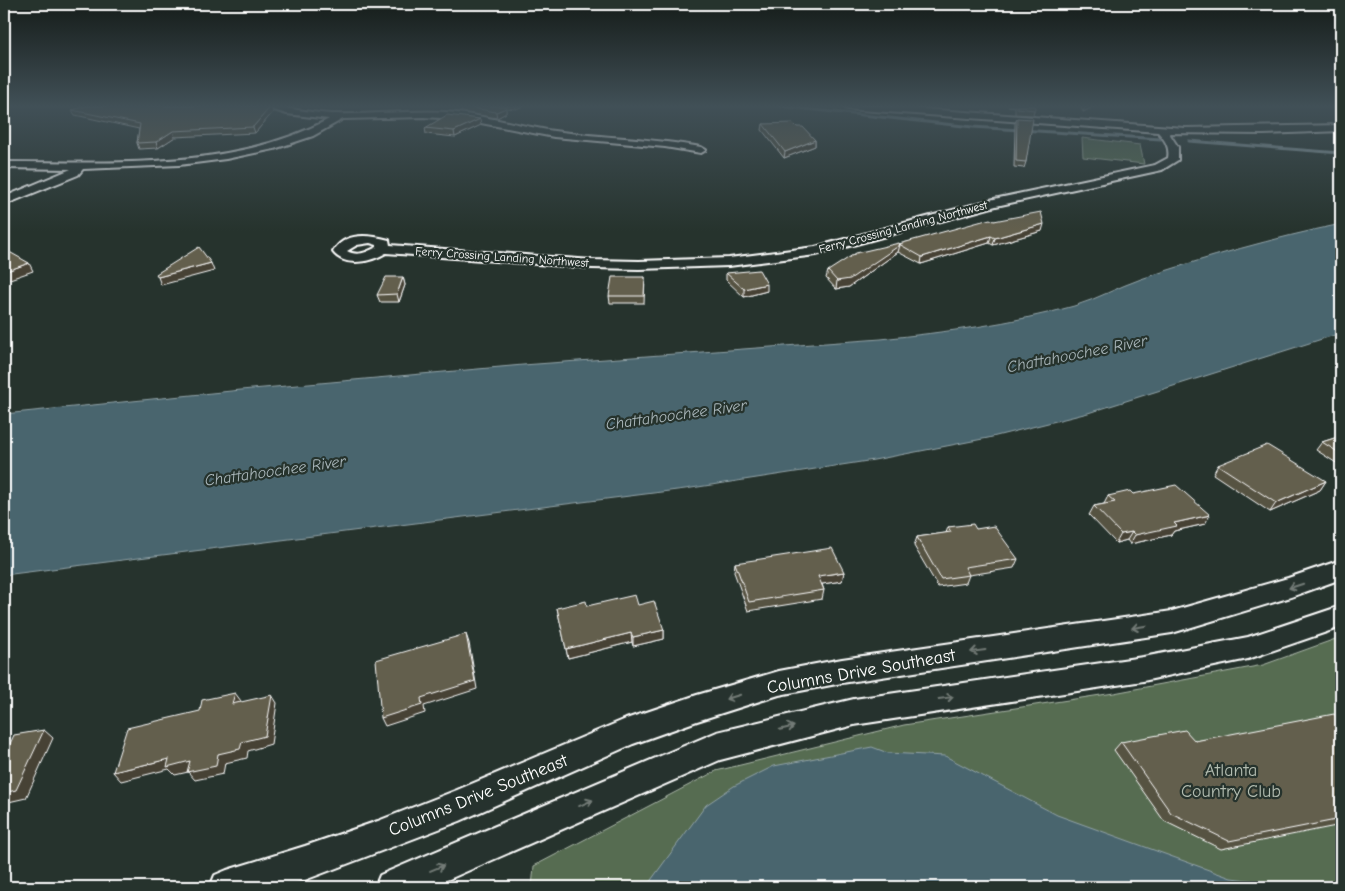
<svg xmlns="http://www.w3.org/2000/svg" width="1345" height="891" viewBox="0 0 1345 891" font-family="'Comic Neue',sans-serif">
  <style>
    .green { fill: #566c51; stroke: #aab6a8 }
    .water { fill: #49656e; stroke: #92a3a8 }
    .lines { fill: none; stroke-linecap: round; stroke-linejoin: round }
    .stream { stroke: #92a3a8; stroke-width: 3 }
    .street-casing { stroke: #fff; stroke-width: 4 }
    .street { fill: #26332d; fill-rule: evenodd }
    .wall { fill: #565242; stroke: #fff }
    .shaded-wall { fill: #464236; stroke: #fff }
    .building { fill: #645f4d; stroke: #fff }
    .oneway { stroke: #727a76 }
    .labels { text-anchor: middle; stroke-width: 4.5; stroke-linejoin: round; paint-order: stroke }
    .far-street-label { font-size: 12px; fill: #fff; stroke: #26332d }
    .water-label { font-size: 16px; font-style: italic; fill: #adbabe; stroke: #26332d }
    .near-street-label { font-size: 18px; fill: #fff; stroke: #26332d }
    .near-park-label { font-size: 18px; fill: #b3bdb1; stroke: #26332d }
  </style>
  <rect width="100%" height="100%" fill="#26332d"/>
  <filter id="ink" filterUnits="userSpaceOnUse"><feTurbulence type="fractalNoise" baseFrequency=".02" numOctaves="2"/><feDisplacementMap in="SourceGraphic" scale="10" xChannelSelector="R" yChannelSelector="G"/><feConvolveMatrix kernelMatrix="1 2 1 2 8 2 1 2 1" color-interpolation-filters="sRGB"/></filter>
  <g filter="url(#ink)">
    <path class="green" d="M1082,138L1140,145L1144,164L1083,157Z
      M1341,637V887H532L534,866L716,771L904,725L1114,693L1263,665Z"/>
    <path class="water" d="M1341,224V333L1088,413L988,438L874,460L685,489L4,575V414L241,390L523,365L881,339C946,332 1011,324 1074,306C1097,299 1118,287 1141,279C1206,257 1274,238 1341,224Z
      M872,747L888,753L945,756L1057,815L1231,878L1281,884L1331,883L1341,880V887H646L706,805L734,786L774,766Z"/>
    <g class="lines">
      <path class="stream" d="M779,106L973,127L1161,139
        M1189,141L1341,153"/>
      <defs>
        <path id="street" d="M261,106C284,106 308,113 332,114C370,115 408,110 446,112C482,114 518,126 554,131C603,138 652,138 701,147L706,150L701,153L665,147L554,137L460,119L423,117L343,119L313,136L274,149L226,159L179,165L83,169L78,175L4,205V197L71,169L4,168V162C110,162 233,171 329,119L287,114Z
          M843,106H884L1185,128L1341,125V131L1263,134L1169,133L1178,147V160L1162,170L996,206L816,255L729,266L639,269L592,268L386,253C371,262 345,268 333,252C345,231 370,235 389,240L390,245L592,260L639,261L729,258L815,247L994,199L1155,165L1168,158C1170,147 1165,140 1158,132L847,109ZM370,243L377,245V247C367,252 357,257 347,251L357,245Z
          M1341,560V579L1291,597L1172,633L842,683L779,695L697,721L633,744L460,821L305,880L281,887H210L215,875L227,870L305,846L378,821L457,790L626,719L697,695L779,671L842,659L1172,611L1288,578Z
          M1341,606V627L1248,659L1143,681L854,725L720,760L431,887H375L380,875L717,732L854,699L1143,657L1248,637Z"/>
      </defs>
      <use href="#street" class="street-casing"/>
      <use href="#street" class="street"/>
    </g>
    <path class="wall" d="M79,106H271L273,112L255,133L175,137L158,148L139,149L137,143L139,129L75,115L72,110L80,108Z
      M461,106H523L516,109L506,108V113L497,118L462,112Z
      M1008,106H1035L1033,115L1015,114V107Z
      M1080,106H1095L1083,112Z
      M1017,118L1026,162L1024,168L1014,167L1015,123Z
      M763,124L797,127L815,140V146L784,158L762,130Z
      M481,125L455,137L426,134L425,128Z
      M994,221L1042,231L993,245L989,243L921,264L898,252L849,287L836,289L826,278L828,271L899,244Z
      M726,273L767,291L744,297L726,280Z
      M403,277L405,285L399,302H380L377,295Z
      M645,277L644,303H610L609,296Z
      M1341,436V466L1316,450L1322,442Z
      M1218,465L1326,481L1320,490L1270,512L1213,474Z
      M1133,494L1205,524L1174,531L1171,535L1130,544L1127,540L1116,543L1089,515L1094,506L1104,504L1108,496Z
      M948,527L976,529L1018,559L1014,568L969,575L966,583L938,587L914,546L917,537L946,533Z
      M735,563L844,572L842,581L822,584L824,590L822,599L748,611L734,572Z
      M638,605L664,630V639L633,646L632,642L568,658L557,608Z
      M1341,722V825L1221,849L1164,821L1114,750L1121,742L1195,741Z"/>
    <path class="shaded-wall" d="M271,106L273,112L255,133L253,127Z
      M515,106H523L516,109Z
      M1086,106H1095L1083,112L1085,107Z
      M506,108V113L497,118L496,112Z
      M480,119L481,125L455,137L454,131Z
      M173,131L175,137L158,148L156,142Z
      M815,140V146L784,158L785,152Z
      M1044,224L1042,231L993,245L995,238Z
      M991,236L989,243L921,264L922,257Z
      M900,245L898,252L849,287L836,289L837,281Z
      M29,263L33,271L7,280L4,275V272Z
      M211,263L214,271L161,285L158,277Z
      M403,277L405,285L399,302L397,294Z
      M767,284V291L744,297V289Z
      M1326,481L1320,490L1270,512L1276,503Z
      M1210,515L1205,524L1174,531L1171,535L1130,544L1135,535L1174,523Z
      M1132,532L1127,540L1116,543L1121,534Z
      M844,572L842,581L816,585L818,576Z
      M664,630V639L633,646V637Z
      M631,633L632,642L568,658L566,649Z
      M466,634L469,643L477,689L424,706L425,713L385,726L381,718Z
      M235,693L241,701L238,712L232,704Z
      M272,695L277,703L271,744L248,751L247,758L225,763L223,774L195,780L188,772L175,775L169,769L121,781L113,772L169,759L190,761L218,754L242,742Z
      M44,730L53,738L26,798L4,803V793Z"/>
    <path class="building" d="M86,106H271L253,127L173,131L156,142L137,143L140,124L72,110Z
      M461,106H505L506,108L496,112Z
      M1017,106H1035V110L1017,108Z
      M447,115L480,119L454,131L425,128Z
      M1017,118L1033,119L1026,162L1016,161Z
      M793,123L797,127H803L815,140L785,152L763,124Z
      M1041,212L1044,224L995,238L991,236L922,257L899,244L990,219L994,221Z
      M899,243L900,245L850,279L837,281L828,271L856,253Z
      M199,247L211,263L158,277L156,274Z
      M4,249L29,263L4,272Z
      M759,270L767,284L744,289L726,273Z
      M386,277H403L397,294L377,295Z
      M612,277H645L644,296H609Z
      M1341,436V454L1322,442Z
      M1267,445L1326,481L1276,503L1218,465Z
      M1176,485L1210,515L1174,523L1177,526L1135,535L1132,532L1121,534L1094,506L1115,502L1108,496L1130,491L1133,494Z
      M973,524L976,529L994,526L1018,559L965,567L969,575L941,579L917,537L951,532L948,527Z
      M832,548L844,572L818,576L824,590L749,602L735,563Z
      M635,595L638,605L654,601L664,630L633,637L631,633L566,649L557,608L586,601L587,606Z
      M466,634L475,681L421,698L422,705L381,718L376,660Z
      M235,693L232,704L272,695L265,736L242,742L240,749L218,754L216,766L187,772L190,761L167,767L169,759L113,772L127,728L200,711L202,700Z
      M1334,714L1341,722V819L1229,841L1171,813L1121,742L1185,730L1195,741Z
      M44,730L16,790L4,793V752H6L14,735Z"/>
    <defs><path id="oneway-shaft" d="M-6 0H5M1.5-3L5.5 0L1.5 3" fill="none" stroke-width="1.6" stroke-linecap="round" stroke-linejoin="round" transform="scale(1.25)"/></defs>
    <g class="oneway">
      <use href="#oneway-shaft" transform="translate(1296 586) rotate(162)"/>
      <use href="#oneway-shaft" transform="translate(1139 627) rotate(171)"/>
      <use href="#oneway-shaft" transform="translate(978 651) rotate(172)"/>
      <use href="#oneway-shaft" transform="translate(733 697) rotate(163)"/>
      <use href="#oneway-shaft" transform="translate(946 698) rotate(-8)"/>
      <use href="#oneway-shaft" transform="translate(787 728) rotate(-14)"/>
      <use href="#oneway-shaft" transform="translate(586 803) rotate(-24)"/>
      <use href="#oneway-shaft" transform="translate(437 868) rotate(-23)"/>
    </g>
  </g>
  <linearGradient id="sky" x2="0" y2="1"><stop stop-color="#151c19"/><stop offset="0.46" stop-color="#415057"/><stop offset="1" stop-color="#415057" stop-opacity="0"/></linearGradient>
  <rect width="1345" height="231" fill="url(#sky)"/>
  <g class="labels">
    <g class="far-street-label">
      <text transform="translate(903 227) rotate(-15)" y="4">Ferry Crossing Landing Northwest</text>
      <text transform="translate(502 257) rotate(4)" y="4">Ferry Crossing Landing Northwest</text>
    </g>
    <g class="water-label">
      <text transform="translate(1077 353) rotate(-11)" y="6">Chattahoochee River</text>
      <text transform="translate(676 414) rotate(-8)" y="6">Chattahoochee River</text>
      <text transform="translate(275 470) rotate(-8)" y="6">Chattahoochee River</text>
    </g>
    <g class="near-street-label">
      <text transform="translate(861 671) rotate(-10)" y="6">Columns Drive Southeast</text>
      <text transform="translate(478 795) rotate(-22)" y="6">Columns Drive Southeast</text>
    </g>
    <g class="near-park-label">
      <text x="1231" y="776">Atlanta<tspan x="1231" dy="21">Country Club</tspan></text>
    </g>
  </g>
  <rect width="1345" height="891" fill="none" stroke="#26332d" stroke-width="20"/>
  <rect x="10" y="10" width="1325" height="871" fill="none" stroke="#fff" stroke-width="2" filter="url(#ink)"/>
</svg>
